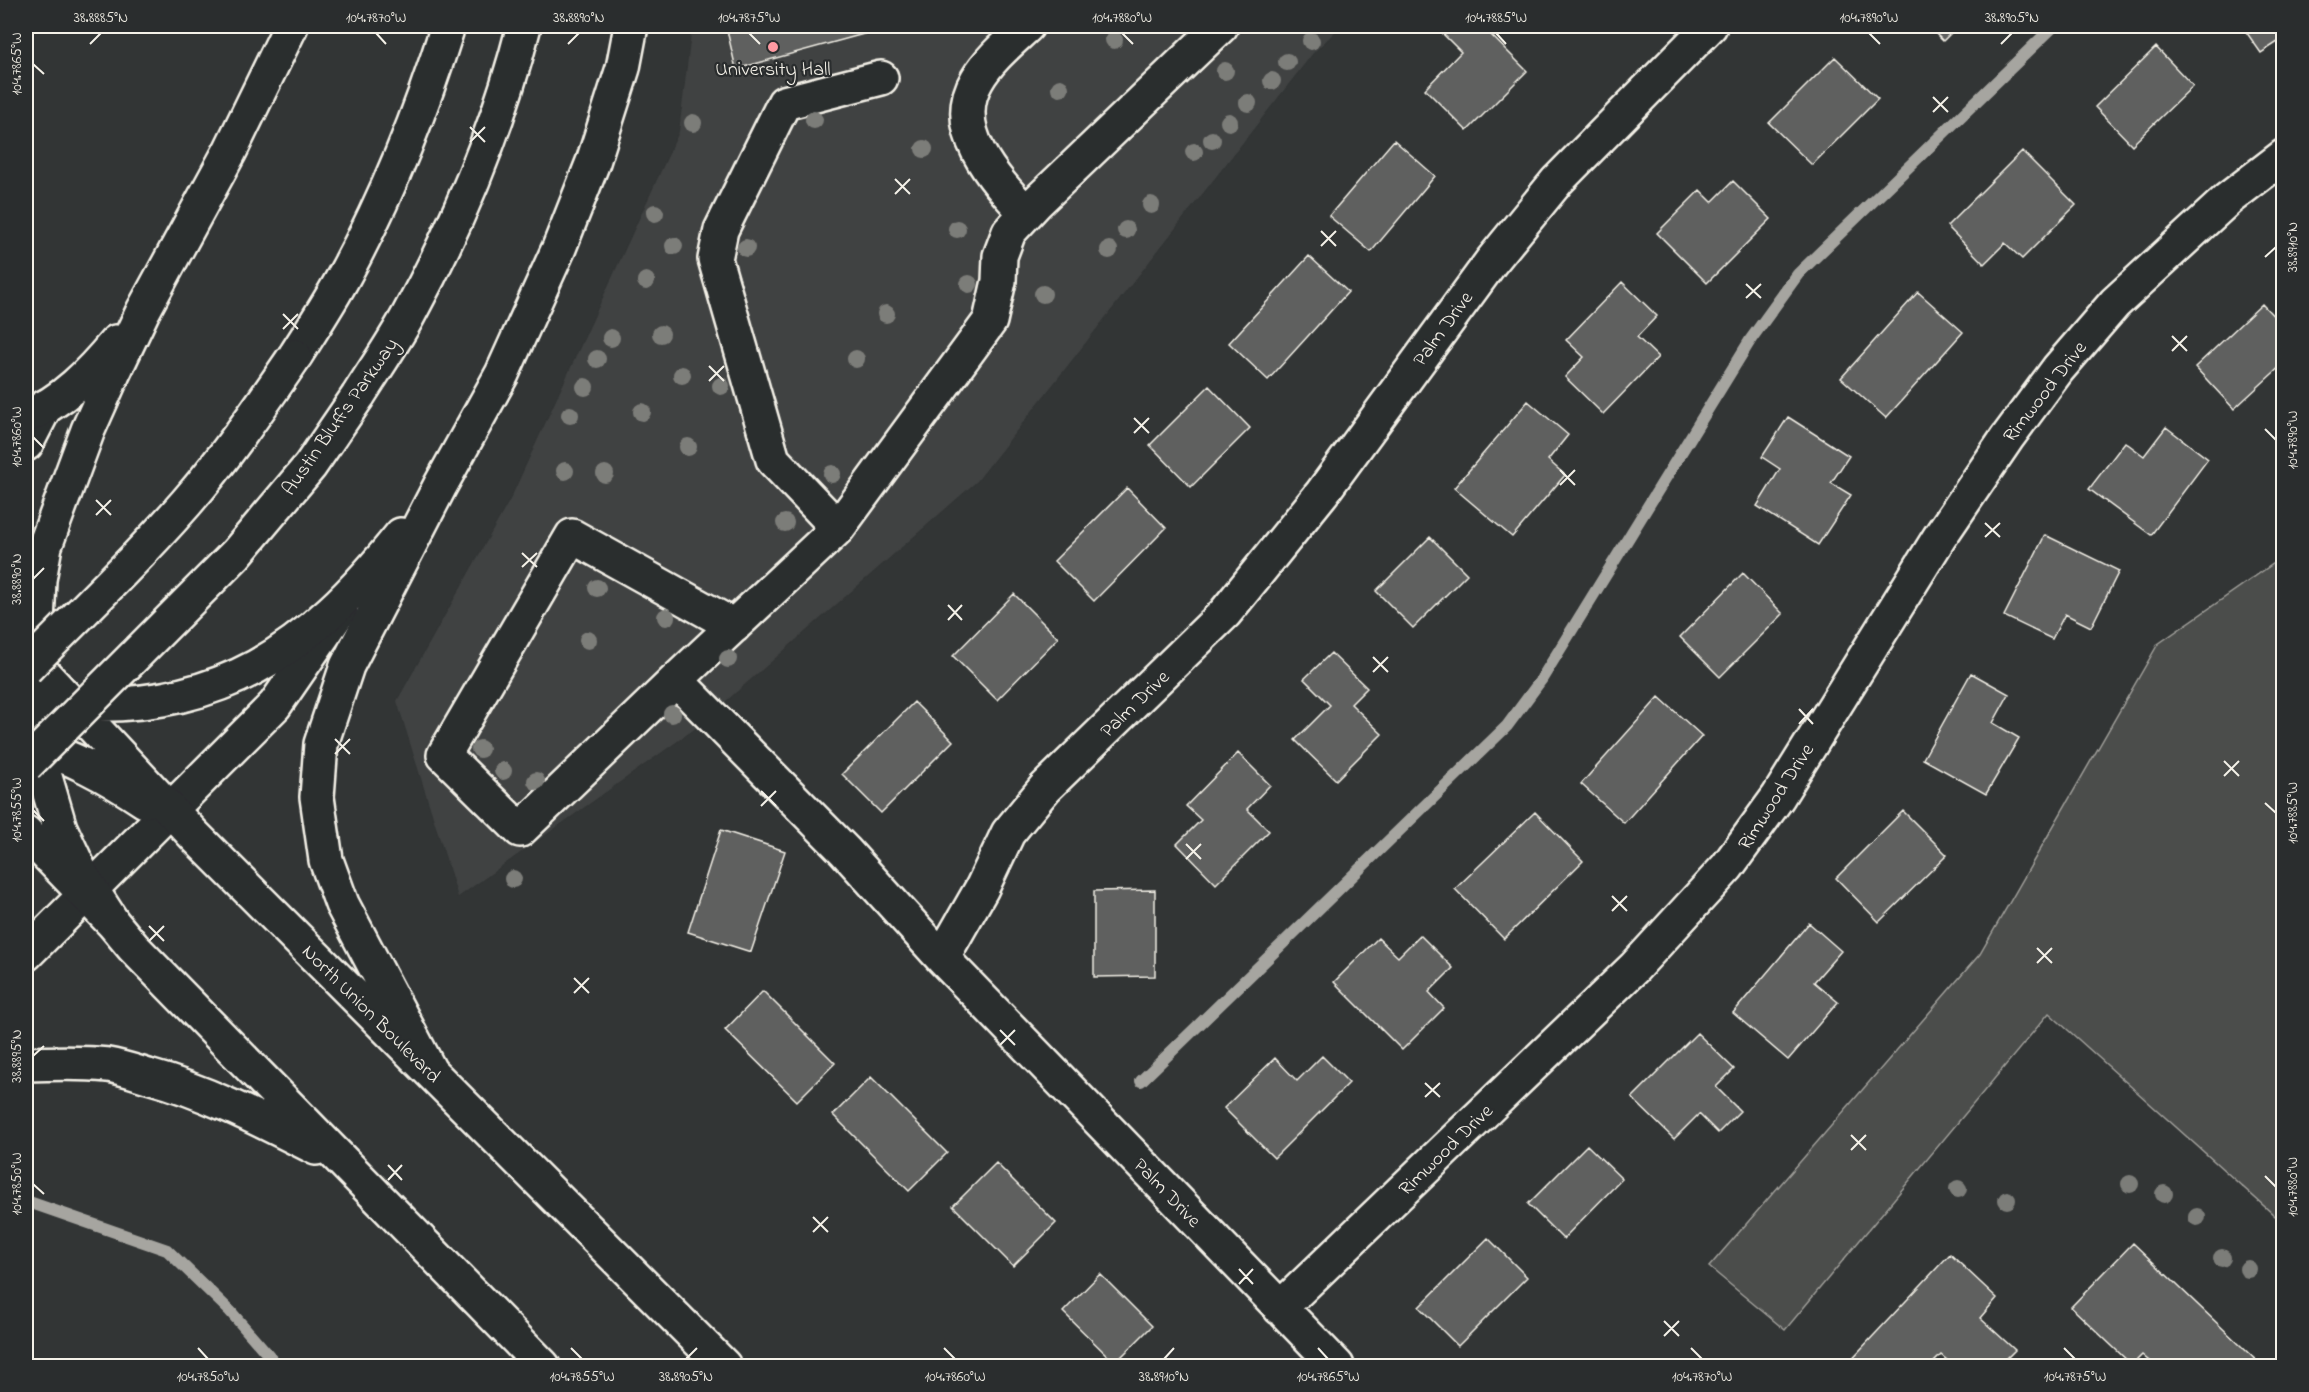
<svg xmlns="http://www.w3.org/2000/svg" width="2309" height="1392" viewBox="0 0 2309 1392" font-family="'Indie Flower',sans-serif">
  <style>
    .built { fill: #404242 }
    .green { fill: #4b4d4c; stroke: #a09f9a; stroke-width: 1.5 }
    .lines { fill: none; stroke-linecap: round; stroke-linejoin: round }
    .stream { stroke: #a6a5a0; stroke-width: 12 }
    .building { fill: #5f605f; stroke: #f4f1e8; stroke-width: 1.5 }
    .minor-casing { stroke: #f4f1e8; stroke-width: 38 }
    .major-casing { stroke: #f4f1e8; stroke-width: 38 }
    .minor { stroke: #2a2d2e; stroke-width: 33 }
    .major { stroke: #2a2d2e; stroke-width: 33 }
    .major-bridge-casing { stroke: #f4f1e8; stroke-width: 38; stroke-linecap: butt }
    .major-bridge { stroke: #2a2d2e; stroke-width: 33 }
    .tree { fill: #7c7d79 }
    .ticks { fill: none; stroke: #f4f1e8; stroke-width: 2 }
    .poi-dot { fill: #ff9aa2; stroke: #2a2d2e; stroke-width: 2 }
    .labels { text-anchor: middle; stroke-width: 4.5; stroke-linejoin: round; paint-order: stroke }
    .poi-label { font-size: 20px; fill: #f4f1e8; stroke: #2a2d2e }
    .street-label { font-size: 20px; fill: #f4f1e8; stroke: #2a2d2e }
    .neatline { fill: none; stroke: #f4f1e8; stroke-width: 2 }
    .ticks-label { font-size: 15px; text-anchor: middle; fill: #f4f1e8 }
  </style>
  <rect width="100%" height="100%" fill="#323535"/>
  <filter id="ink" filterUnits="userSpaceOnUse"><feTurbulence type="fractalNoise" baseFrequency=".0167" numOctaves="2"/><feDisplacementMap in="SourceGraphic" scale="12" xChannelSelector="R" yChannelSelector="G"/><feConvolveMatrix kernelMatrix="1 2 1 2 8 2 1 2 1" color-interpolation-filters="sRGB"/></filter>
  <g filter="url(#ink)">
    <path class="built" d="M692,26H1341L1313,53L977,481L693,730L458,897L397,701L511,498L679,132Z"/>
    <path class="green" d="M2283,557V1223L2049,1013L1785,1330L1709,1267L1980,954L2158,644Z"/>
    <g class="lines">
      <path class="stream" d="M1141,1081L1507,726L1541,680L1751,339L1798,274L2054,26
        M26,1201L167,1250L230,1311L278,1366"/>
    </g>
    <path class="building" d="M726,26H893L736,69Z
      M1451,26H1482L1527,71L1467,131L1425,89L1461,52L1443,34Z
      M1928,26H1958L1943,41Z
      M2242,26H2284V38L2261,53Z
      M2156,47L2193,86L2132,145L2095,107Z
      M1835,57L1878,99L1812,165L1769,123Z
      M1394,140L1435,176L1371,252L1329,216Z
      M2022,151L2076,205L2022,259L2005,243L1984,264L1947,226Z
      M1733,181L1771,219L1707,283L1657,233L1700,190L1712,202Z
      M1309,256L1348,292L1268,380L1229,343Z
      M1622,282L1657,316L1637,337L1658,357L1603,414L1565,377L1584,357L1566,340Z
      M1918,292L1963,332L1886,418L1841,378Z
      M2262,304L2284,327V363L2234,409L2195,367Z
      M1209,386L1250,428L1191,487L1150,445Z
      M1528,401L1568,435L1548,460L1565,475L1512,537L1454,488Z
      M1788,417L1849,456L1831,483L1851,495L1818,545L1757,506L1780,469L1762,457Z
      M2166,427L2208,459L2151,535L2089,489L2125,442L2144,456Z
      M1127,488L1166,528L1094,601L1054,561Z
      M2045,535L2119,571L2091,627L2065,614L2052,639L2004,616Z
      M1430,537L1467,574L1413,628L1376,591Z
      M1743,573L1783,614L1720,677L1680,637Z
      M1014,594L1058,638L997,700L953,656Z
      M1331,653L1367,688L1351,704L1382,734L1336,780L1295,740L1330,705L1304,679Z
      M1971,673L2009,694L1993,723L2019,738L1986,794L1923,759Z
      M1659,697L1702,736L1624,823L1581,784Z
      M914,702L953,741L881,813L842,774Z
      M1238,753L1270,785L1247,809L1269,831L1216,884L1177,844L1201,820L1186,806Z
      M1903,811L1947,855L1879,922L1836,878Z
      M1535,812L1583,861L1504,939L1455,889Z
      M721,830L785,851L751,952L688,932Z
      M1155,890V976L1094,977V891Z
      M1809,923L1841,951L1814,982L1838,1002L1788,1060L1733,1013Z
      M1420,935L1453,968L1429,992L1444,1008L1402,1050L1334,982L1378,938L1398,957Z
      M763,991L835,1063L797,1101L725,1030Z
      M1697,1033L1734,1069L1716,1087L1740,1111L1718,1133L1699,1114L1674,1139L1632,1098Z
      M1322,1056L1349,1083L1274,1158L1224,1108L1275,1058L1297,1081Z
      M871,1077L947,1153L909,1191L833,1115Z
      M1587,1145L1622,1179L1563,1239L1528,1204Z
      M996,1163L1056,1223L1013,1266L953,1206Z
      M1488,1238L1527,1277L1458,1346L1419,1307Z
      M2133,1243L2262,1366H2155L2142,1355L2132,1365L2071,1307Z
      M1950,1254L1997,1298L1980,1318L2015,1350L1999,1366H1991L1981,1357L1973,1366H1954L1941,1355L1930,1366H1845Z
      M1100,1274L1152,1326L1115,1363L1063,1312Z"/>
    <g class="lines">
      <defs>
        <path id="minor" d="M1026,213C994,179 948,129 977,80C989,59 1010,42 1027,26
          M26,444L45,407
          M838,528L773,460L715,259L721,230L784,103L881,78
          M676,680L520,830L444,755L572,536L734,626
          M26,954L275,705L341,609
          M942,958L845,851L676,680L838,528L990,321L999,281L1000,256L1009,232L1037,202L1221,26
          M1280,1308L1634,968L1727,867L1778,797L1939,538L2007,438L2058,369L2115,303L2228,199L2284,156
          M1337,1366L942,958L982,888L1008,833L1045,788L1225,613L1322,493L1491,262L1557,181L1710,26"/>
        <path id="major" d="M295,356C312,329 330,302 345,274C388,195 421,112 448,26
          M358,396C375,369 394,342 409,314C458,224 499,125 524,26
          M26,416C62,403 92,371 116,342
          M26,655L194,835L724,1366
          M65,703C219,715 309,650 401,535
          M26,743C71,756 106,775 145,801
          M26,833L113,923L133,947L543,1366
          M113,923L82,875L60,828L36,746L35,665L39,580L45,546L88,430L113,374L143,311L230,151L291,26
          M26,1064C53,1063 80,1062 108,1065C121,1067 135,1072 148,1076C207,1092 261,1120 316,1148
          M430,1071L342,904L326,860L317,797L321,744L347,666L440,486L502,374L559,248L593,162L623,68L631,26"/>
      </defs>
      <use href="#minor" class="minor-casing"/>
      <use href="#major" class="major-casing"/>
      <use href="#minor" class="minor"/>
      <use href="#major" class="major"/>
      <defs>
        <path id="major-bridge" d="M26,668C80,614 135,561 186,503C226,457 260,407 295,356
          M26,765L236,554L310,466L358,396"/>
      </defs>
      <use href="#major-bridge" class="major-bridge-casing"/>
      <use href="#major-bridge" class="major-bridge"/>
    </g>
    <g class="tree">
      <circle cx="1114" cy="40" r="9"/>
      <circle cx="1311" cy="41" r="9"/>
      <circle cx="1287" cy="62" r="9"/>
      <circle cx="1225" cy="71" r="9"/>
      <circle cx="1272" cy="81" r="9"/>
      <circle cx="1060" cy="88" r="9"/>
      <circle cx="1248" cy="103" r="9"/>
      <circle cx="814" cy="120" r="9"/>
      <circle cx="1229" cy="122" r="9"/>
      <circle cx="693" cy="123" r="9"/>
      <circle cx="1212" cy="140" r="9"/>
      <circle cx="924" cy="149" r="9"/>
      <circle cx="1194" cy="152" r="9"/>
      <circle cx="1151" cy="205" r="9"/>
      <circle cx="655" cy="213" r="9"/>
      <circle cx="957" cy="229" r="9"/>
      <circle cx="1126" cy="230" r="9"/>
      <circle cx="674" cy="246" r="9"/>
      <circle cx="746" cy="248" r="9"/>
      <circle cx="1109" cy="250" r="9"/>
      <circle cx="646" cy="281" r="9"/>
      <circle cx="969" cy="284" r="9"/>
      <circle cx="1043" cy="294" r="9"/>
      <circle cx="886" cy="314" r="9"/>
      <circle cx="661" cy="334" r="9"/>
      <circle cx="611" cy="338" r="9"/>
      <circle cx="597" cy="359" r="9"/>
      <circle cx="856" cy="359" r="9"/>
      <circle cx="682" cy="375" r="9"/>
      <circle cx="721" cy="386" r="9"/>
      <circle cx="585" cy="387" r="9"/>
      <circle cx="642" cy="412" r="9"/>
      <circle cx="570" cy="415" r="9"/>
      <circle cx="688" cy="447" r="9"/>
      <circle cx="565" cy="471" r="9"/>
      <circle cx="605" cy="474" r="9"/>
      <circle cx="832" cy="474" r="9"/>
      <circle cx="785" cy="523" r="9"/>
      <circle cx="597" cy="588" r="9"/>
      <circle cx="666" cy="617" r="9"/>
      <circle cx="588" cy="640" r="9"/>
      <circle cx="728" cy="659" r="9"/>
      <circle cx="672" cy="714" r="9"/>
      <circle cx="480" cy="749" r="9"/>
      <circle cx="503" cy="771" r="9"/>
      <circle cx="536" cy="781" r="9"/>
      <circle cx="513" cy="879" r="9"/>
      <circle cx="2130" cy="1184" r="9"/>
      <circle cx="1958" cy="1189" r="9"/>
      <circle cx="2164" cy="1194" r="9"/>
      <circle cx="2007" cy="1200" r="9"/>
      <circle cx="2197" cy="1217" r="9"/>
      <circle cx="2222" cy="1258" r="9"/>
      <circle cx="2248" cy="1269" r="9"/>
    </g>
  </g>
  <path class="ticks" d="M376,33L386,44M749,33L760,44M1122,33L1133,44M1496,33L1506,44M1869,33L1880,44M90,44L101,33M568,44L579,33M2001,44L2012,33M33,64L44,74M1933,97L1948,112M1933,112L1948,97M470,127L485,142M470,142L485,127M895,179L910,194M895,194L910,179M1321,231L1336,246M1321,246L1336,231M2265,257L2276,247M1746,284L1761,298M1746,298L1761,284M283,314L298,329M283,329L298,314M2172,336L2187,351M2172,351L2187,336M709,366L724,381M709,381L724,366M1134,418L1149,433M2265,429L2276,440M1134,433L1149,418M33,437L44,448M1560,470L1575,485M1560,485L1575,470M96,500L111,515M96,515L111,500M1985,523L2000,537M1985,537L2000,523M522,553L537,567M522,567L537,553M33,579L44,568M948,605L962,620M948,620L962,605M1373,657L1388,672M1373,672L1388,657M1799,709L1813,724M1799,724L1813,709M335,739L350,754M335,754L350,739M2224,761L2239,776M2224,776L2239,761M761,791L776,806M2265,803L2276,813M761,806L776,791M33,810L44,821M1186,844L1201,859M1186,859L1201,844M1612,896L1627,911M1612,911L1627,896M149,926L164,941M149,941L164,926M2037,948L2052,963M2037,963L2052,948M574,978L589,993M574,993L589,978M1000,1030L1015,1045M1000,1045L1015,1030M33,1056L44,1046M1425,1083L1440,1097M1425,1097L1440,1083M1851,1135L1866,1150M1851,1150L1866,1135M388,1165L402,1180M2265,1176L2276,1187M388,1180L402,1165M33,1184L44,1194M813,1217L828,1232M813,1232L828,1217M1239,1269L1253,1284M1239,1284L1253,1269M1664,1321L1679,1336M1664,1336L1679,1321M198,1348L208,1359M571,1348L582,1359M944,1348L955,1359M1318,1348L1328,1359M1691,1348L1702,1359M2064,1348L2075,1359M686,1359L697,1348M1164,1359L1174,1348"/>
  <circle class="poi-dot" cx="773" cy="47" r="6"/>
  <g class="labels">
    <g class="poi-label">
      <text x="773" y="75">University Hall</text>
    </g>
    <g class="street-label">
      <text transform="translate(1442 328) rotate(-54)" y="7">Palm Drive</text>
      <text transform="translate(2044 391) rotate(-52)" y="7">Rimwood Drive</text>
      <text transform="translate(339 416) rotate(-55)" y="7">Austin Bluffs Parkway</text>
      <text transform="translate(1134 703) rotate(-44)" y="7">Palm Drive</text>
      <text transform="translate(1775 796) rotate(-57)" y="7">Rimwood Drive</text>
      <text transform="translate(372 1013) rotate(45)" y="7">North Union Boulevard</text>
      <text transform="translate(1445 1149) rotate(-44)" y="7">Rimwood Drive</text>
      <text transform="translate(1168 1192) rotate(46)" y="7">Palm Drive</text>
    </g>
  </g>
  <rect width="2309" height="1392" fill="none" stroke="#2a2d2e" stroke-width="66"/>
  <rect x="33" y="33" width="2243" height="1326" class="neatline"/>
  <g class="ticks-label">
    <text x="101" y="22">38.8885°N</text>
    <text x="376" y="22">104.7870°W</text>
    <text x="579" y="22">38.8890°N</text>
    <text x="749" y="22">104.7875°W</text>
    <text x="1122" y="22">104.7880°W</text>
    <text x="1496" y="22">104.7885°W</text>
    <text x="1869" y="22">104.7890°W</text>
    <text x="2012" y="22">38.8905°N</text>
    <text transform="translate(16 64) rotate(-90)" y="5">104.7865°W</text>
    <text transform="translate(2292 247) rotate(-90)" y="5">38.8910°N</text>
    <text transform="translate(16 437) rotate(-90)" y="5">104.7860°W</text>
    <text transform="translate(2292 440) rotate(-90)" y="5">104.7890°W</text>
    <text transform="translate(16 579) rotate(-90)" y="5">38.8890°N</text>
    <text transform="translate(16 810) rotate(-90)" y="5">104.7855°W</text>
    <text transform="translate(2292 813) rotate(-90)" y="5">104.7885°W</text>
    <text transform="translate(16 1056) rotate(-90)" y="5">38.8895°N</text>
    <text transform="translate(16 1184) rotate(-90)" y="5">104.7850°W</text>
    <text transform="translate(2292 1187) rotate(-90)" y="5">104.7880°W</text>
    <text x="208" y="1381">104.7850°W</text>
    <text x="582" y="1381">104.7855°W</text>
    <text x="686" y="1381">38.8905°N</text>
    <text x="955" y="1381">104.7860°W</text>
    <text x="1164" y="1381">38.8910°N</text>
    <text x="1328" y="1381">104.7865°W</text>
    <text x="1702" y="1381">104.7870°W</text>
    <text x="2075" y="1381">104.7875°W</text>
  </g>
</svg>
